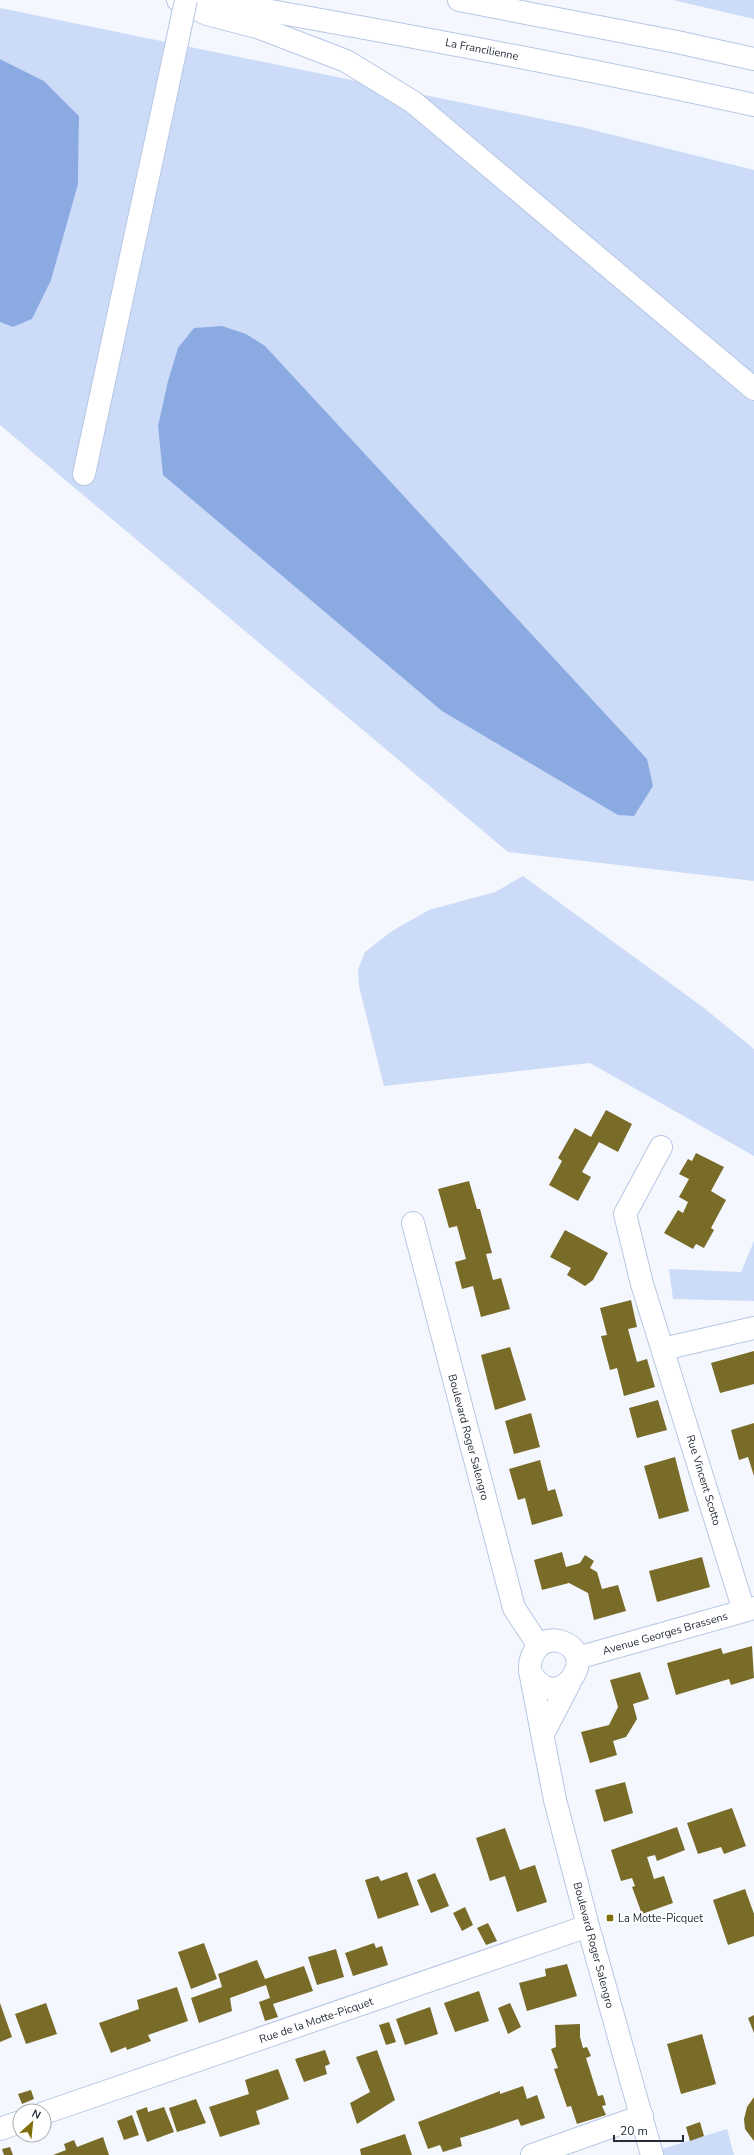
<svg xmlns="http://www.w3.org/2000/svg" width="754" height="2155" viewBox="0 0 754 2155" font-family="'Nunito Sans',sans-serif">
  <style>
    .green { fill: #ccdbf7 }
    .water { fill: #8baae2 }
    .building { fill: #796b28 }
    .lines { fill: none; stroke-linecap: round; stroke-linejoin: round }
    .street-casing { stroke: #b6c7e5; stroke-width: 24 }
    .highway-casing { stroke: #b6c7e5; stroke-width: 24 }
    .street { stroke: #fff; stroke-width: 22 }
    .highway { stroke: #fff; stroke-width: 22 }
    .street-bridge-casing { stroke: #b6c7e5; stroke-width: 24; stroke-linecap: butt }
    .street-bridge { stroke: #fff; stroke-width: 22 }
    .poi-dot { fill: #7f6e0a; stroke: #fff; stroke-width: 1.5 }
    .labels { text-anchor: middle; stroke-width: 4; stroke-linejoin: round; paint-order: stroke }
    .street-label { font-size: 11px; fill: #272e3a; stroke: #fff }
    .poi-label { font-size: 11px; fill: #272e3a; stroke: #fff; text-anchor: start }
  </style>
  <rect width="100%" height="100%" fill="#f4f7fe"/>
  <path class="green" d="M673,0H754V19Z
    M0,8L581,127L754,170V881L508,852L0,425V322L13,327L32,319L78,184L79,116L44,81L0,59Z
    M523,876L704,1008L754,1049V1156L590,1063L384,1086L359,986L358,969L365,952L392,931L429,910L495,892Z
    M754,1241V1301L673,1299L669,1269L741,1272Z
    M727,2129L734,2155H664L662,2149Z"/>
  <path class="water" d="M0,59L44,81L79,116L78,184L51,280L32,319L13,327L0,322Z
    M222,326L246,334L265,346L647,759L653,786L634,816L618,815L442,711L163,475L158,426L168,381L178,348L194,328Z"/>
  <path class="building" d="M606,1110L632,1124L618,1152L599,1142L582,1172L591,1177L578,1201L549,1185L562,1161L558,1158L575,1128L591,1137Z
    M696,1153L724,1167L711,1191L726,1200L711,1228L714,1230L704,1248L696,1244L693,1249L664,1233L678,1210L683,1213L688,1202L679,1197L689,1179L679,1174L688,1159L692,1161Z
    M469,1181L477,1209H480L492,1253L486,1254L493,1280L501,1278L510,1309L481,1317L473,1286L462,1289L455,1262L466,1259L457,1226L449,1228L438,1189Z
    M565,1230L608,1253L593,1280L585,1286L567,1275L571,1268L550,1257Z
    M631,1300L637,1327L628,1329L637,1362L647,1359L655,1387L624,1396L617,1368L610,1370L601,1336L607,1335L600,1308Z
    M510,1347L526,1400L495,1410L481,1355Z
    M754,1351V1384L720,1393L711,1363Z
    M658,1400L667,1430L637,1438L629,1408Z
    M531,1413L540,1447L514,1454L505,1421Z
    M754,1423V1476L748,1457L739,1460L731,1430Z
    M675,1457L689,1511L659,1519L644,1466Z
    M540,1460L548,1491L555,1489L563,1516L532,1525L525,1498L518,1500L509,1469Z
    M562,1552L566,1567L580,1563L585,1555L594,1561L590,1568L597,1572L602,1589L618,1585L626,1611L594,1620L588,1593L569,1583L542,1590L534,1560Z
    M702,1557L710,1587L657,1602L649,1571Z
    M752,1646L754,1678L731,1685L729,1679L676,1695L667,1663L721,1648L723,1654Z
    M640,1672L649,1699L633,1704L637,1719L626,1737L613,1741L617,1755L590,1763L581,1732L609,1725L618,1707L610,1680Z
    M625,1782L633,1813L604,1822L595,1790Z
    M732,1808L746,1846L724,1854L721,1847L698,1854L687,1823Z
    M677,1827L685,1850L657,1861L655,1855L647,1857L654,1879L664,1876L673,1903L642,1914L632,1887L635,1886L632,1878L621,1881L611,1850Z
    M505,1828L520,1870L535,1865L547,1902L517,1912L505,1876L490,1881L476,1838Z
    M407,1872L419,1905L378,1919L365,1880L378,1876L381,1881Z
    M435,1873L449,1906L431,1913L417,1880Z
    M745,1889L754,1914V1936L728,1945L713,1900Z
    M465,1907L473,1925L462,1931L453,1913Z
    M488,1923L497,1941L486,1945L477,1928Z
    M204,1943L217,1979L191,1989L178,1952Z
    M374,1943L376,1948L382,1946L388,1965L353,1976L345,1953Z
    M336,1949L344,1977L317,1985L308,1957Z
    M257,1960L265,1979L304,1966L313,1991L273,2004L278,2017L265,2021L259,2002L270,1998L266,1985L230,1998L232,2011L199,2023L191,1998L222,1987L218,1974Z
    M567,1964L577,1996L527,2011L519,1983L546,1976L545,1969Z
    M177,1987L188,2021L148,2035L151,2041L127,2050L126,2047L111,2053L99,2023L139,2009L137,2000Z
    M479,1991L489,2021L455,2032L444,2003Z
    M0,2003L12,2037L0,2042Z
    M46,2003L57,2034L26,2044L15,2014Z
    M510,2003L521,2027L508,2034L498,2008Z
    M430,2007L438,2034L405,2045L396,2019Z
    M754,2015V2033L748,2018Z
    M389,2022L396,2042L386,2045L379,2025Z
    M580,2024V2037L583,2048L587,2047L591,2056L586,2058L598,2096L603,2095L606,2105L602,2106L606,2115L577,2124L571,2106L567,2107L554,2069L558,2068L551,2049L556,2047L555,2025Z
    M702,2034L716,2084L681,2094L667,2044Z
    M325,2050L330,2064L325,2066L327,2074L304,2082L295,2059Z
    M377,2050L395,2100L357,2124L350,2103L370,2092L356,2057Z
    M278,2069L289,2099L256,2111L260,2124L220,2137L209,2107L249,2094L245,2080Z
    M523,2086L527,2099L537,2095L545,2118L521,2126L518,2119L492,2128L460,2138L462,2146L443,2152L440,2145L428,2149L418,2122L500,2091V2094Z
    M31,2090L34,2099L22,2104L18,2094Z
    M754,2097V2141L745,2129L744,2119L747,2107Z
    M196,2099L206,2123L177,2132L169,2108Z
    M147,2107L148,2112L164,2107L174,2132L147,2142L136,2111Z
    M132,2115L139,2135L124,2140L117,2121Z
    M700,2122L704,2136L690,2141L686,2127Z
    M405,2134L412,2155H361L360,2149Z
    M103,2137L109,2155H53L66,2150L64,2144L74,2140L77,2147Z
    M10,2147L13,2155H4L2,2149Z"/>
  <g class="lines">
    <defs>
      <path id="street" d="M84,474L163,108
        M661,1147L625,1214L642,1284L744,1611
        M413,1223L514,1608L539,1646
        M663,1349L754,1328
        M577,1658L754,1608
        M530,1671C556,1720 604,1653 559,1641C539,1637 529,1655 530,1671L555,1800L588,1926L652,2155
        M543,1734L569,1684
        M44,2113L588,1926
        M0,2129L20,2122
        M532,2155L642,2116"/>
      <path id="highway" d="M178,0L207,14L260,28L346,61L413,102L754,389
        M208,0C391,32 573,65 754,105
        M459,0L677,42L754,59"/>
    </defs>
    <use href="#street" class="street-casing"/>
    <use href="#highway" class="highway-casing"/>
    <use href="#street" class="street"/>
    <use href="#highway" class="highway"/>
    <defs>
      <path id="street-bridge" d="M163,108L186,0"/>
    </defs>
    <use href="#street-bridge" class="street-bridge-casing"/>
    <use href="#street-bridge" class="street-bridge"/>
  </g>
  <rect class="poi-dot" x="606" y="1914" width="8" height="8" rx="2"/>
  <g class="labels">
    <g class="street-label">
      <text transform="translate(482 49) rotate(11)" y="4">La Francilienne</text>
      <text transform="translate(469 1437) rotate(75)" y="4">Boulevard Roger Salengro</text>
      <text transform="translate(704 1480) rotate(73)" y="4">Rue Vincent Scotto</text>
      <text transform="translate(665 1633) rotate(-16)" y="4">Avenue Georges Brassens</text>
      <text transform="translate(594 1945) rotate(75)" y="4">Boulevard Roger Salengro</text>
      <text transform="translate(316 2020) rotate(-19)" y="4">Rue de la Motte-Picquet</text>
    </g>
    <g class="poi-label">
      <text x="618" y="1922">La Motte-Picquet</text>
    </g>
  </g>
  <g transform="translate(32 2123) rotate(27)"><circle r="19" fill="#ffffff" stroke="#a9abb0"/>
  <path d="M0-3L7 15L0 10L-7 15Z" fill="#7f6e0a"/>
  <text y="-6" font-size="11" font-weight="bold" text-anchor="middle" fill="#272e3a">N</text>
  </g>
  <path d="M614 2135v6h69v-6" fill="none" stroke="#272e3a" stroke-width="2"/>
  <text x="620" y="2135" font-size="12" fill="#272e3a" stroke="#ffffff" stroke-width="3" paint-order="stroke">20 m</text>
</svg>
